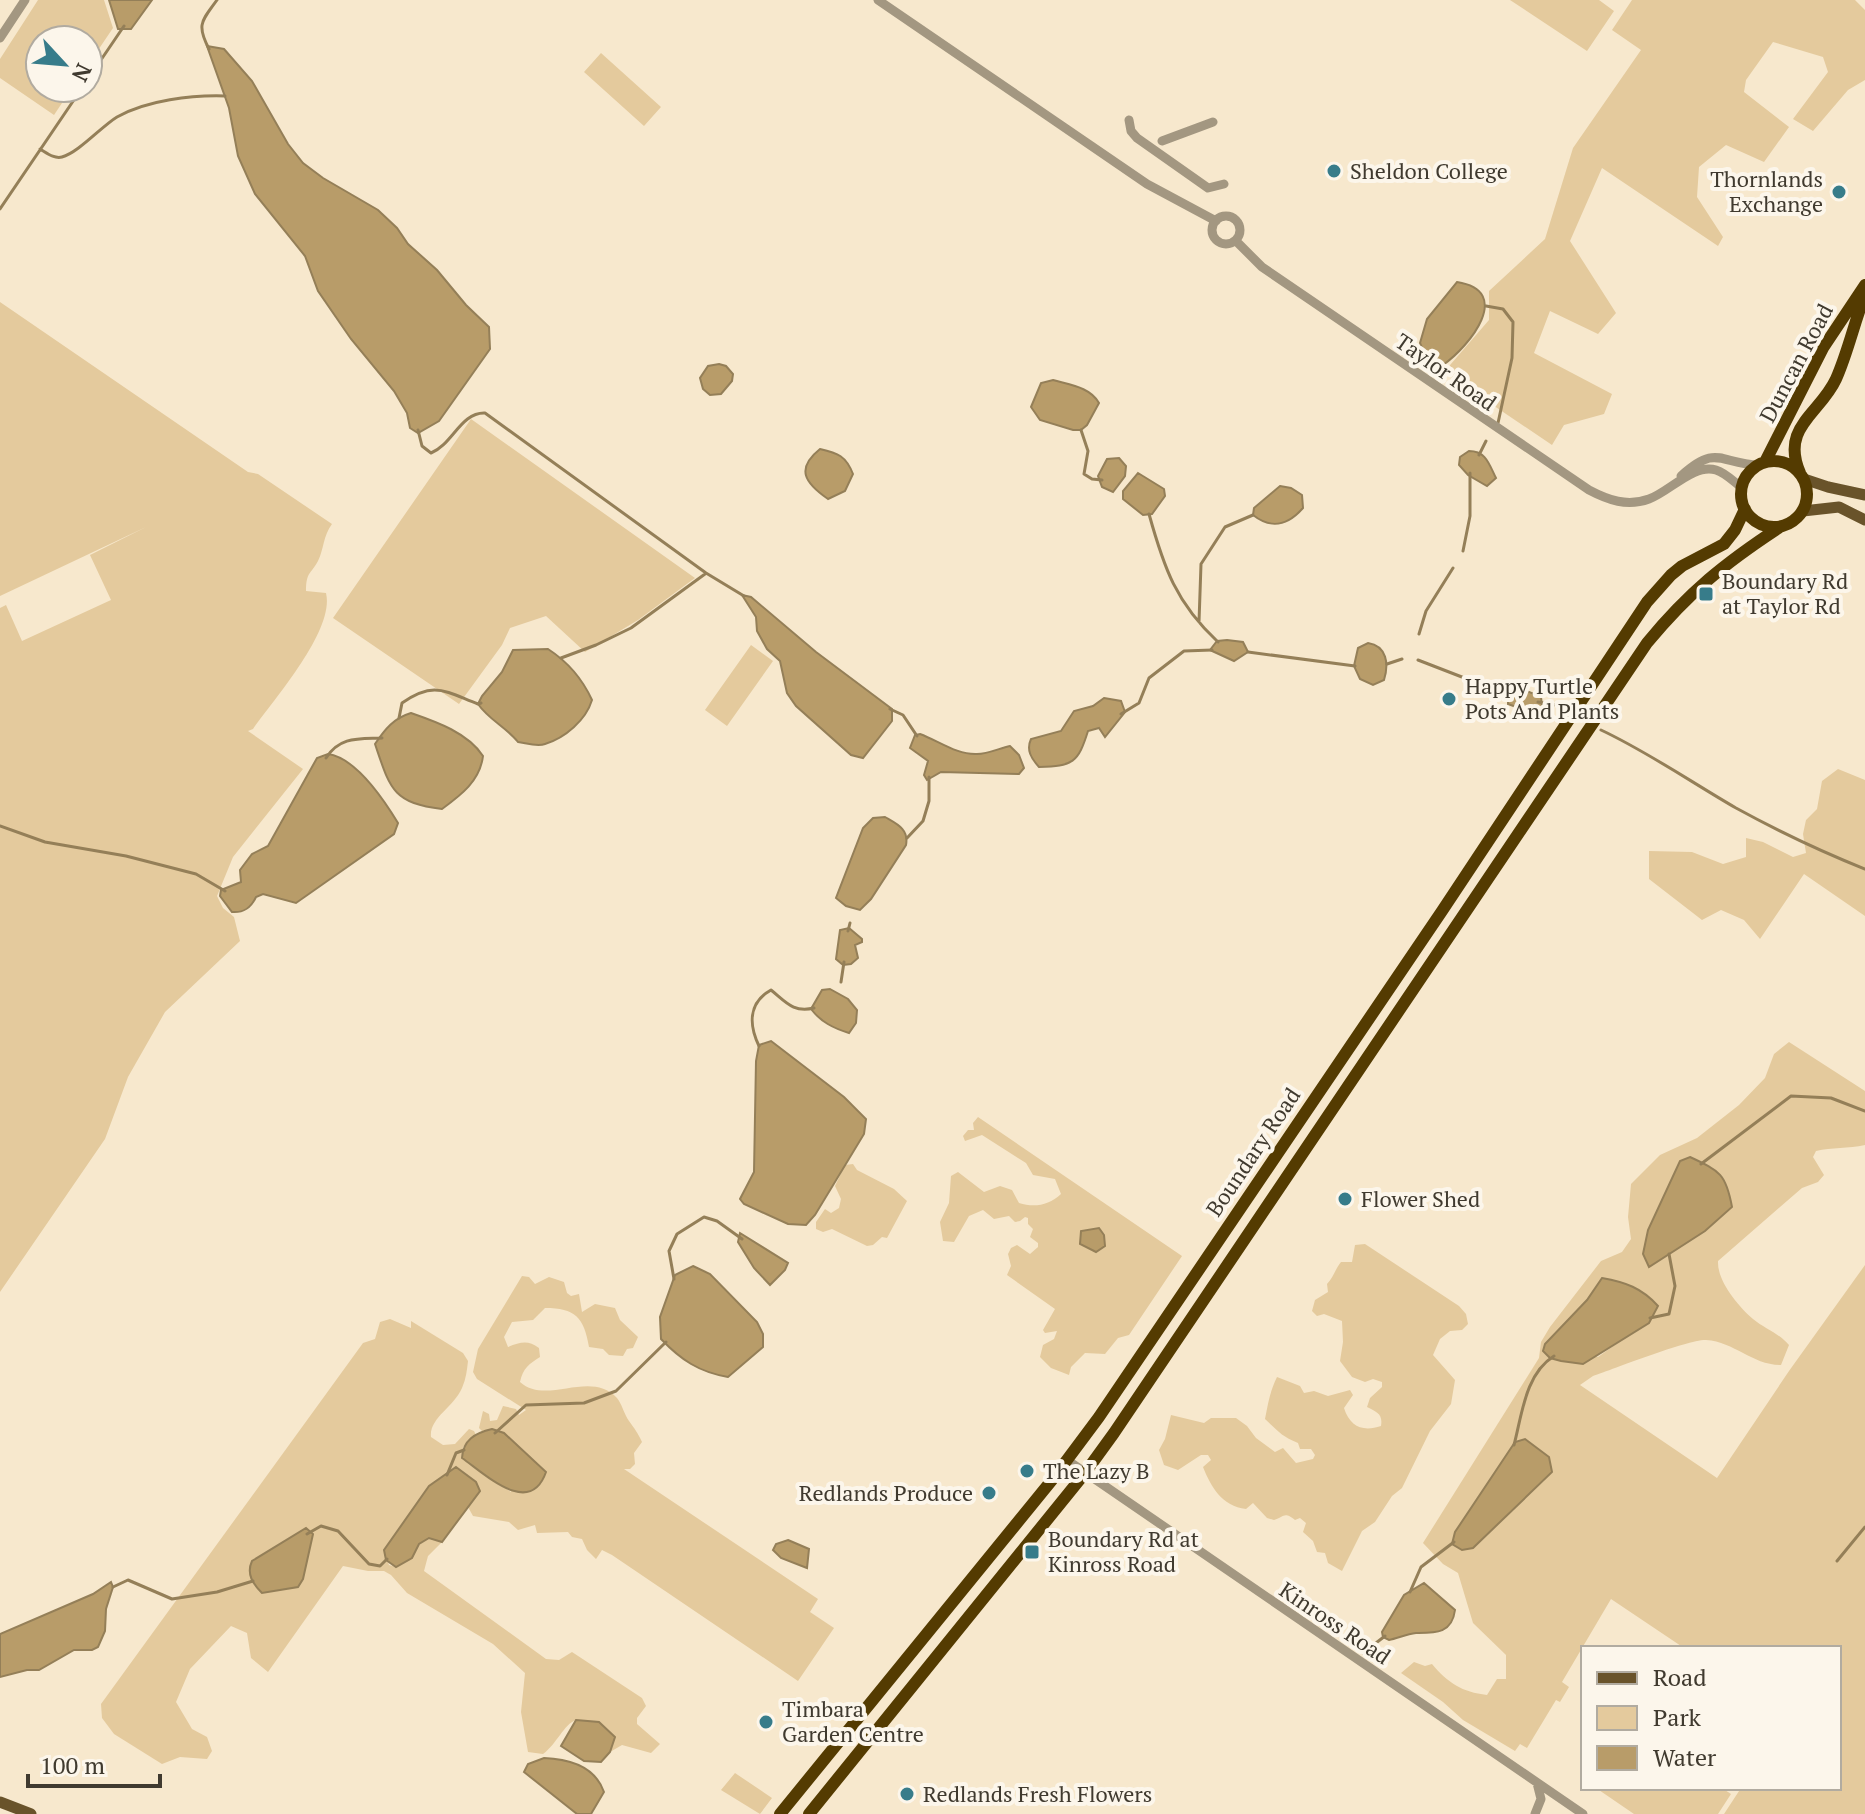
<svg xmlns="http://www.w3.org/2000/svg" width="1865" height="1814" viewBox="0 0 1865 1814" font-family="'PT Serif',serif">
  <style>
    .green { fill: #e4ca9d; fill-rule: evenodd }
    .water { fill: #b89c69; stroke: #947f58; stroke-width: 2 }
    .lines { fill: none; stroke-linecap: round; stroke-linejoin: round }
    .stream { stroke: #947f58; stroke-width: 3 }
    .minor { stroke: #a39781; stroke-width: 9 }
    .major { stroke: #69532a; stroke-width: 11 }
    .highway { stroke: #543b01; stroke-width: 12 }
    .poi-dot { fill: #377c8a; stroke: #fcf6eb; stroke-width: 3 }
    .labels { text-anchor: middle; stroke-width: 8; stroke-linejoin: round; paint-order: stroke }
    .poi-label { font-size: 22px; fill: #403a2f; stroke: #fcf6eb; text-anchor: start }
    .street-label { font-size: 22px; fill: #403a2f; stroke: #fcf6eb }
  </style>
  <rect width="100%" height="100%" fill="#f7e8cd"/>
  <path class="green" d="M38,0H104L113,28L88,65V40H40V88H72L54,115L0,78V59Z
    M1510,0H1599L1614,11L1587,51Z
    M1632,0H1855L1865,10V80L1848,90L1813,131L1793,119L1828,72L1823,57L1773,42L1746,80L1744,92L1789,127L1764,162L1726,145L1699,167L1697,197L1723,237L1718,246L1602,168L1570,241L1616,313L1598,334L1550,311L1534,353L1612,394L1604,414L1564,425L1552,445L1444,372L1489,320V291L1545,239L1573,148L1641,50L1612,30Z
    M601,53L661,107L644,126L584,72Z
    M0,302L248,472L258,474L332,524C323,536 324,549 318,561C311,574 306,572 306,591L326,593C335,630 275,698 253,729L248,731L303,769L233,857L217,896L223,908L234,917L240,941L165,1012L128,1077L105,1139L0,1292V608L6,605L22,641L111,600L90,555L146,527L0,596Z
    M471,419L695,578L638,620L585,652L546,616L510,628L502,645L459,704L333,618Z
    M751,645L773,661L727,726L705,710Z
    M1838,769L1865,780V916L1804,874L1760,939L1744,920L1721,910L1702,920L1649,879V851L1692,852L1723,864L1746,857V838L1763,842L1793,857L1806,853L1803,834L1806,820L1817,809L1822,781Z
    M1789,1042L1865,1091V1145C1848,1149 1832,1147 1816,1151L1813,1157L1824,1175L1818,1182L1802,1188L1718,1261C1717,1281 1738,1306 1753,1319C1765,1329 1779,1333 1789,1345L1781,1365C1752,1365 1735,1342 1706,1340C1689,1339 1614,1369 1593,1376L1580,1385L1717,1478L1789,1371L1865,1265V1814H1724L1741,1788H1839V1648H1684L1611,1599L1562,1682L1569,1687L1560,1702L1556,1700L1527,1748L1520,1744L1515,1751L1463,1720L1443,1702L1401,1673L1414,1662L1425,1666L1432,1664C1448,1683 1462,1692 1487,1695L1497,1679H1506V1655L1473,1623L1458,1573L1443,1564L1423,1543L1539,1358L1541,1342L1550,1327L1601,1261L1622,1252L1631,1239L1628,1217L1631,1184L1660,1155L1697,1138L1739,1105L1765,1078L1774,1054ZM1602,1278L1623,1339L1598,1357L1545,1344L1587,1300Z
    M978,1117L1182,1256L1129,1335L1118,1338L1105,1354L1085,1353L1071,1367L1069,1375L1051,1368L1040,1357L1043,1345L1054,1339L1057,1331L1045,1333L1043,1330L1055,1309L1007,1275L1011,1266L1008,1254L1011,1248L1017,1245L1030,1254L1038,1247V1243L1030,1237L1033,1229L1028,1224V1218L1025,1217L1020,1221L1015,1222L1009,1216L994,1219L983,1210L969,1216L954,1242L943,1241L940,1222L949,1203L951,1176L958,1172L984,1192L1000,1186L1012,1190L1019,1203C1035,1208 1049,1205 1061,1194L1055,1179L1033,1175L1026,1163L982,1135L965,1141L963,1136L968,1130H974L973,1123Z
    M853,1164L857,1170L894,1189L907,1201L887,1238L882,1237L873,1245L867,1246L832,1229L823,1232L816,1229V1222L825,1209L831,1213L839,1208L841,1199L835,1186L845,1165Z
    M1365,1244L1459,1306L1466,1314L1468,1324L1462,1330L1450,1331L1440,1339L1433,1355L1455,1380L1451,1404L1430,1431L1402,1488L1392,1496L1375,1522L1362,1531L1342,1571L1328,1563L1325,1553L1317,1552L1313,1541L1303,1532L1306,1523L1300,1518L1295,1520C1284,1511 1284,1517 1274,1520L1267,1518L1253,1503L1246,1509C1222,1506 1211,1487 1203,1467L1211,1460L1208,1455H1201L1178,1470L1164,1465L1159,1450L1165,1439L1171,1415L1204,1423L1211,1418H1236L1247,1426L1256,1438L1275,1452L1283,1448L1296,1463L1313,1459L1315,1455L1311,1449H1300L1298,1443C1281,1436 1278,1431 1265,1419C1268,1404 1270,1391 1277,1377L1300,1386L1304,1393L1314,1391L1328,1396L1350,1390L1353,1395L1344,1408C1350,1427 1363,1432 1381,1426C1383,1414 1377,1412 1367,1407L1370,1398L1382,1387V1382L1373,1379L1365,1382L1352,1377L1340,1361L1343,1342L1342,1321L1324,1314L1317,1316L1312,1311L1315,1300L1328,1292L1327,1284C1334,1277 1335,1269 1341,1262H1352L1355,1245Z
    M522,1276L529,1277L535,1284L549,1277L564,1282L567,1293L571,1296L579,1294L582,1312L595,1304L615,1308L620,1320L638,1337L633,1348L627,1349L623,1356L609,1355L603,1349L589,1347C584,1317 575,1308 545,1308L533,1320L512,1322L504,1337L508,1347C521,1342 528,1340 539,1348L540,1357C529,1364 523,1368 520,1382C547,1406 590,1369 617,1398C622,1404 624,1414 629,1421C634,1428 638,1433 642,1442L634,1453L635,1464L630,1469H624L818,1599L810,1612L834,1628L798,1681L612,1555L602,1550L596,1559L587,1550L582,1539L572,1537L568,1532L537,1533L535,1525L518,1530L509,1522L473,1516L468,1507L480,1490L476,1482L468,1475L429,1486L384,1550L389,1565L396,1567L419,1544L429,1538L442,1542L428,1556L424,1571L546,1659L559,1660L572,1652L642,1698L646,1706L637,1718V1724L660,1744L651,1753L622,1745L610,1752L615,1737L576,1720C564,1724 556,1745 543,1754L528,1752L521,1712L525,1673L493,1644L407,1593L391,1575L384,1571H368L343,1566L268,1672L251,1658L247,1633L231,1626L190,1669L176,1702L192,1729L207,1737L212,1751L207,1759L180,1757L162,1764L114,1734L102,1718L101,1704L363,1343L375,1339L380,1322L390,1319L411,1328V1321L463,1353L468,1361C467,1370 466,1379 462,1388C454,1407 429,1418 431,1437L443,1445L455,1444L469,1429L474,1431L476,1435L463,1447L462,1458L511,1492L504,1433L492,1429L482,1431L479,1428L483,1411L489,1414L490,1421L497,1420L503,1406L516,1409L519,1415L526,1410L477,1379L473,1372L478,1349Z
    M735,1773L772,1798L760,1814L721,1790Z
    M1596,1788H1722L1731,1794L1718,1814H1634Z"/>
  <path class="water" d="M109,0H152L131,29H118Z
    M207,46L224,49L252,81L288,144L303,163L323,178L378,210L397,228L408,244L437,270L466,305L489,327L490,349L439,421L418,433L410,428L407,413L394,391L351,339L318,291L305,256L255,194L238,156L229,108Z
    M1457,282C1514,291 1470,346 1443,365L1426,357L1420,343L1427,319Z
    M719,364L726,366L733,374L732,381L721,394L710,395L703,389L700,378L708,366Z
    M1053,380C1070,385 1090,387 1099,403L1087,425L1081,430H1073L1040,420L1031,407L1041,383Z
    M820,449C838,453 846,456 853,474L845,491L828,499C805,483 795,469 820,449Z
    M1469,451C1486,451 1489,464 1496,478L1487,486L1468,475L1459,465L1460,457Z
    M1119,458L1126,466L1125,476L1113,492L1102,487L1098,476L1107,459Z
    M1138,473L1164,489L1165,496L1152,514L1143,515L1123,499V491Z
    M1280,486L1291,488L1302,495L1303,508C1288,525 1272,530 1253,515L1254,508Z
    M742,595L751,597L816,652L892,709V721L863,758L851,755L796,706L787,693L780,661L767,649L757,631L756,617Z
    M1227,640L1243,642L1248,652L1234,661L1210,650L1217,641Z
    M1368,643C1387,646 1389,664 1384,680L1373,685L1360,679L1354,666L1358,648Z
    M548,649C568,662 582,678 592,700C586,720 565,738 545,744C537,747 526,743 518,742C506,727 489,720 478,704L482,696L502,672L513,650Z
    M1520,688L1541,697L1542,706L1535,714L1508,704V696L1515,689Z
    M1104,698L1121,701L1125,712L1105,737L1099,728L1088,731C1078,763 1073,766 1039,767C1031,758 1026,750 1031,739L1061,731L1074,711L1093,706Z
    M411,713C437,722 468,733 483,756C480,781 461,795 442,809C392,803 390,788 375,744C385,729 394,718 411,713Z
    M920,734C939,741 957,755 977,754C988,754 1000,748 1010,746L1019,755L1024,768L1019,774L941,772L927,780L924,775L928,761L910,748L915,735Z
    M328,754C356,758 384,800 398,823L394,834L296,903L263,894L256,897C251,908 244,913 232,912L220,896L221,890L241,882L240,870L252,854L268,846L317,758Z
    M885,817C897,824 909,829 906,845L871,899L860,910L846,906L836,898L863,828L873,818Z
    M849,928L862,939V942L855,945L858,958L851,964L843,965L836,959L840,930Z
    M830,989L848,999L857,1010L856,1023L849,1033C833,1028 821,1022 811,1009L822,990Z
    M771,1041L844,1097L866,1119L864,1134L815,1215L806,1225L788,1224L744,1204L740,1199L754,1172L756,1061L759,1045Z
    M1690,1157C1720,1171 1726,1174 1732,1207L1705,1231L1649,1267L1643,1254L1648,1230L1680,1161Z
    M1099,1228L1104,1235L1105,1246L1096,1252L1080,1244L1081,1231Z
    M740,1233L788,1263L785,1270L770,1285L754,1268L738,1242Z
    M693,1266L710,1274L757,1322L763,1334V1347L728,1377C699,1372 681,1360 661,1339L660,1317L675,1275Z
    M1602,1278C1625,1282 1642,1288 1658,1306L1649,1323L1583,1364L1561,1361L1550,1358L1543,1351L1545,1344L1587,1300Z
    M492,1429L504,1433L546,1472C530,1518 485,1474 462,1458C463,1440 475,1433 492,1429Z
    M1525,1439L1549,1457L1552,1472L1473,1548L1462,1550L1452,1544L1455,1532L1515,1442Z
    M456,1467L476,1482L480,1491L442,1542L429,1538L419,1544L412,1558L396,1567L386,1560L384,1550L429,1486Z
    M306,1528L313,1534L303,1579L298,1587L262,1593C253,1584 246,1574 252,1561Z
    M788,1540L809,1549L807,1568L781,1558L773,1550L776,1544Z
    M111,1582L113,1587L106,1609L105,1631L98,1647L92,1650H74L39,1670H27L0,1677V1634L93,1594Z
    M1424,1583L1455,1610C1452,1634 1435,1633 1416,1633C1407,1634 1398,1638 1389,1640L1383,1637L1382,1632L1404,1595Z
    M576,1720L599,1722L615,1737L610,1752L601,1762L584,1761L561,1746Z
    M544,1758C569,1759 595,1766 604,1792L591,1814H577L524,1772L528,1764Z"/>
  <g class="lines">
    <path class="stream" d="M209,49C196,24 202,21 217,0
      M88,79L124,26
      M40,149C47,153 54,159 62,157C78,153 102,126 117,117C147,100 192,95 225,96
      M0,209L82,88
      M1486,306L1503,309L1513,322L1512,358L1498,423
      M418,430L422,446L431,453C452,445 461,412 485,413L706,573L744,596
      M1081,430L1088,451L1084,474L1092,479L1102,480
      M1479,455L1486,441
      M1149,514C1164,568 1176,603 1218,642
      M1463,551L1470,516V473
      M1199,622L1201,564L1225,527L1253,515
      M1419,634L1426,611L1453,568
      M1248,652L1355,666
      M561,658L596,645L631,628L705,574
      M1418,660L1511,696
      M1387,664L1402,659
      M1538,702L1568,707
      M890,709L903,715L917,736
      M1121,714L1139,703L1149,678L1184,651L1212,650
      M399,718L402,703C434,681 444,691 478,704L481,703
      M1601,730C1648,752 1691,782 1736,808C1778,831 1820,851 1865,869
      M326,758C340,736 359,739 382,738
      M0,826L45,842L126,856L196,874L225,891
      M907,838L923,821L929,801V777
      M848,931L850,923
      M841,982L844,962
      M759,1046C749,1025 748,1003 771,990C786,1002 793,1013 814,1008
      M1701,1164L1791,1096L1831,1098L1865,1111
      M674,1279L669,1251L677,1234L704,1217L717,1221L742,1239
      M1650,1318L1669,1314L1675,1286L1669,1254
      M495,1433L526,1405L584,1403L616,1391L666,1342
      M1514,1445C1522,1415 1525,1374 1554,1356
      M447,1475L456,1453L464,1450
      M307,1534L321,1526L338,1531L369,1564L380,1566L387,1559
      M1837,1561L1865,1527
      M113,1587L128,1580L172,1599L217,1592L253,1581
      M1410,1592L1421,1567L1454,1542
      M1363,1653L1385,1636"/>
    <path class="minor" d="M878,0L1147,184L1216,221
      M0,38L25,0
      M1129,120L1131,131L1137,138L1208,188L1224,184
      M1162,141L1213,122
      M1212 230a14 14 0 1 1 28 0a14 14 0 1 1-28 0Z
      M1236,241L1262,267L1589,490C1608,500 1627,507 1649,499C1669,492 1694,463 1716,470C1726,473 1734,482 1742,488
      M1681,476C1717,443 1720,464 1759,465
      M1067,1460L1583,1814
      M1535,1814L1541,1799L1537,1783"/>
    <path class="major" d="M1804,479L1828,487L1865,495
      M1803,511L1839,507L1865,520
      M0,1802L31,1814"/>
    <path class="highway" d="M1741 494a33 33 0 1 1 66 0a33 33 0 1 1-66 0Z
      M1765,462L1823,348L1865,285
      M1800,473C1780,427 1820,414 1836,379C1848,352 1854,323 1865,295
      M780,1814L1052,1480L1099,1417L1442,911L1647,602L1671,575L1682,566L1724,544L1735,530L1745,509
      M809,1814L1085,1473L1114,1433L1647,643C1689,592 1725,563 1780,527"/>
  </g>
  <g class="poi-dot">
    <circle cx="1334" cy="171" r="8"/>
    <circle cx="1839" cy="192" r="8"/>
    <rect x="1698" y="586" width="16" height="16" rx="4"/>
    <circle cx="1449" cy="699" r="8"/>
    <circle cx="1345" cy="1199" r="8"/>
    <circle cx="1027" cy="1471" r="8"/>
    <circle cx="989" cy="1493" r="8"/>
    <rect x="1024" y="1544" width="16" height="16" rx="4"/>
    <circle cx="766" cy="1722" r="8"/>
    <circle cx="907" cy="1794" r="8"/>
  </g>
  <g class="labels">
    <g class="poi-label">
      <text x="1350" y="179">Sheldon College</text>
      <text x="1823" y="187" text-anchor="end">Thornlands<tspan x="1823" dy="25">Exchange</tspan></text>
      <text x="1722" y="589">Boundary Rd<tspan x="1722" dy="25">at Taylor Rd</tspan></text>
      <text x="1465" y="694">Happy Turtle<tspan x="1465" dy="25">Pots And Plants</tspan></text>
      <text x="1361" y="1207">Flower Shed</text>
      <text x="1043" y="1479">The Lazy B</text>
      <text x="973" y="1501" text-anchor="end">Redlands Produce</text>
      <text x="1048" y="1547">Boundary Rd at<tspan x="1048" dy="25">Kinross Road</tspan></text>
      <text x="782" y="1717">Timbara<tspan x="782" dy="25">Garden Centre</tspan></text>
      <text x="923" y="1802">Redlands Fresh Flowers</text>
    </g>
    <g class="street-label">
      <text transform="translate(1796 363) rotate(-62)" y="8">Duncan Road</text>
      <text transform="translate(1446 372) rotate(35)" y="8">Taylor Road</text>
      <text transform="translate(1253 1152) rotate(-56)" y="8">Boundary Road</text>
      <text transform="translate(1335 1623) rotate(34)" y="8">Kinross Road</text>
    </g>
  </g>
  <rect x="1581" y="1646" width="260" height="144" fill="#fcf6eb" stroke="#b1aba0" stroke-width="2"/>
  <rect x="1597" y="1672" width="40" height="12" fill="#69532a" stroke="#b1aba0" stroke-width="2"/>
  <text x="1653" y="1686" font-size="24" fill="#403a2f">Road</text>
  <rect x="1597" y="1706" width="40" height="24" fill="#e4ca9d" stroke="#b1aba0" stroke-width="2"/>
  <text x="1653" y="1726" font-size="24" fill="#403a2f">Park</text>
  <rect x="1597" y="1746" width="40" height="24" fill="#b89c69" stroke="#b1aba0" stroke-width="2"/>
  <text x="1653" y="1766" font-size="24" fill="#403a2f">Water</text>
  <g transform="translate(64 64) rotate(116)"><circle r="38" fill="#fcf6eb" stroke="#b1aba0" stroke-width="2"/>
  <path d="M0-6L14 30L0 20L-14 30Z" fill="#377c8a"/>
  <text y="-12" font-size="22" font-weight="bold" text-anchor="middle" fill="#403a2f">N</text>
  </g>
  <path d="M28 1774v12h132v-12" fill="none" stroke="#403a2f" stroke-width="4"/>
  <text x="40" y="1774" font-size="24" fill="#403a2f" stroke="#fcf6eb" stroke-width="6" paint-order="stroke">100 m</text>
</svg>
